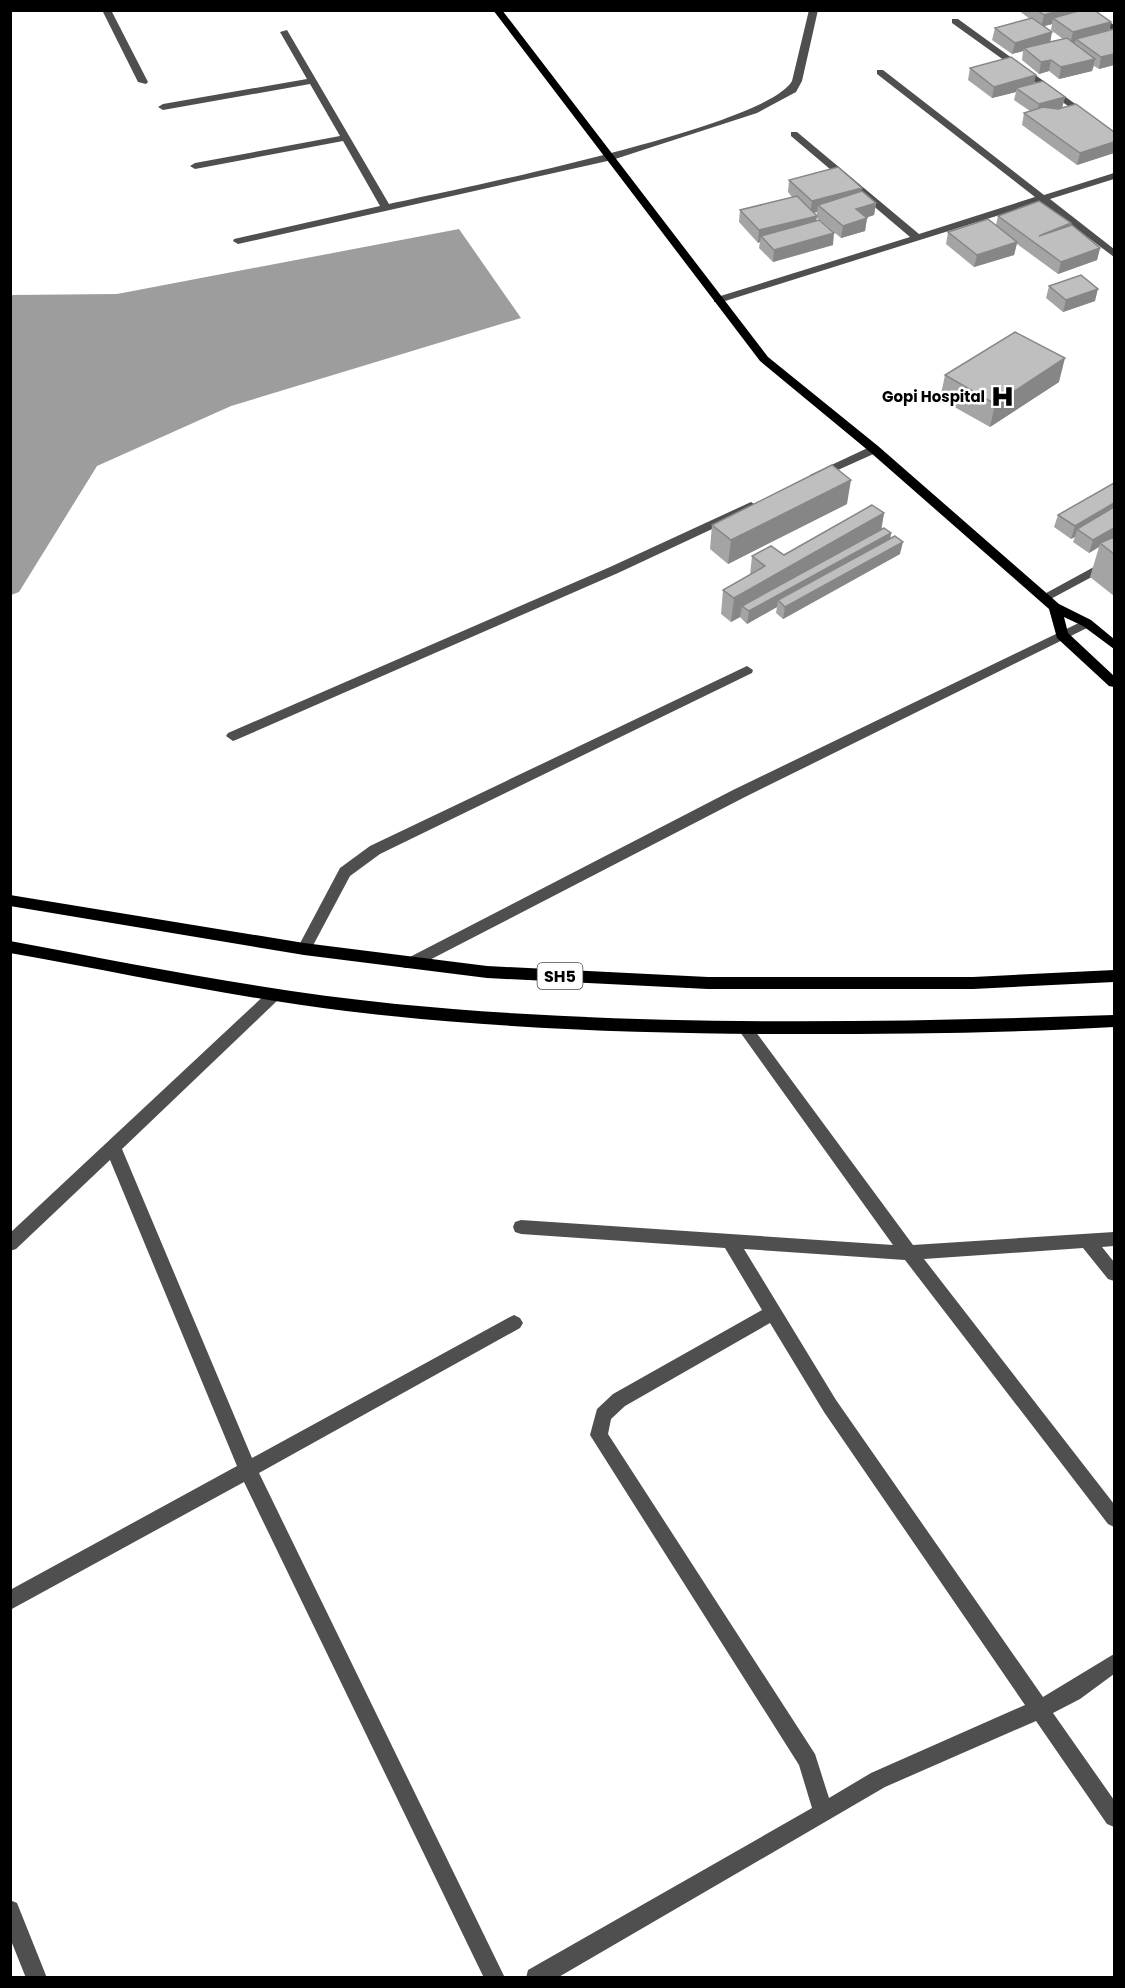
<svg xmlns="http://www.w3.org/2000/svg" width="1125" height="1988" viewBox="0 0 1125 1988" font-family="Poppins,sans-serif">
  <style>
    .water { fill: #9d9d9d }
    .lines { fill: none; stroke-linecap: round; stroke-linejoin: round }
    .minor { fill: #4f4f4f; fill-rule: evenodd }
    .major { fill: #000; fill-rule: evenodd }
    .wall { fill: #a4a4a4; fill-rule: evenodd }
    .shaded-wall { fill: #868686 }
    .building { fill: #bfbfbf; stroke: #868686; stroke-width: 1.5 }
    .labels { text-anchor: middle; stroke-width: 5; stroke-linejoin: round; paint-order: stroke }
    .far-poi-label { font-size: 15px; font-weight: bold; fill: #000; stroke: #fff; text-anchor: end }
    .shield { fill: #fff; stroke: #4c4c4c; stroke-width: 1.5 }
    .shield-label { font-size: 16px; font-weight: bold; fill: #000 }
  </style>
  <rect width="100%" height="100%" fill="#fff"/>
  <path class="water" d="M459,229L521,318L231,406L97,466L19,592L11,595V295L117,294Z"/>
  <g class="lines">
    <path class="minor" d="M102,10H111L148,82L146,84L138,82Z
      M809,10H818L802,81L796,92L757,113L612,160L238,244L233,241L234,239L380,206L343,141L195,169L190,166L195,163L340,136L310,84L163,110L158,107L163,104L307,79L280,32L287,30L389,204C453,190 767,127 792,81Z
      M1083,10H1093L1114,25V32Z
      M952,19H958L1114,132V139L952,23Z
      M877,70H883L1044,195L1114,173V179L1050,199L1114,249V257L1041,202L722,302H714V298L910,237L791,136V132H797L919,234L1035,197L877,74Z
      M874,445L878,446V452L820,478L816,479L810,475Z
      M751,502L757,506L755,509L618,573L238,739L233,741L226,736L228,733L610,567Z
      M1114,556V565L1047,601L1043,602L1037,598Z
      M1087,619L1093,623L1091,626L743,798L414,968H404L402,964L404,960L733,790Z
      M747,666L753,670L752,673L380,854L350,876L309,953H299L297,949L340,868L370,846Z
      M274,989L279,991L282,995L279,999L122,1149L252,1458L508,1318L514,1315L520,1318L523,1323L520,1328L259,1473L505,1978H484L244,1482L10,1610V1590L237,1466L110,1160L16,1249L10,1251V1233L269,991Z
      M745,1022L750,1024L913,1245L1114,1232V1246L1102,1247L1114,1262V1281L1108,1279L1083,1248L924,1259L1114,1504V1527L1108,1524L905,1260L744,1249L836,1400L1043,1697L1114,1654V1674L1080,1699L1053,1713L1114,1800V1827L1107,1824L1036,1721L885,1787L557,1978H526L528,1970L812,1808L799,1765L590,1435L597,1409L613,1394L762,1310L725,1248L521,1234L515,1232L513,1227L515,1222L521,1220L893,1245L740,1032L737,1028L740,1024ZM770,1323L824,1412L1025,1705L871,1773L829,1798L815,1754L608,1434L611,1419L625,1406Z
      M10,1900L17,1903L47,1978H26L10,1938Z"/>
    <path class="major" d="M493,10H502L768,357L878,446L1059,604L1091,620L1114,639V649L1083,626L1064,617L1068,633L1114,676V687L1109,686L1057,638L1049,609L870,452L760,361Z
      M10,895L304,943L487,966L708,977H973L1114,970V982L973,989H708L487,978L304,955L10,906Z
      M10,941C138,965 266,991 396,1004C634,1027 874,1023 1114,1015V1027C1011,1033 906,1034 802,1034C650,1034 497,1029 346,1011C233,997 122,973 10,953Z"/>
  </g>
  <path class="wall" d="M1018,10H1080L1111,22L1109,31L1114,29V65L1099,69L1094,66L1092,71L1059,79L1049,71L1039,74L1022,60L1023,51L1012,54L992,40L995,28L1030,19ZM1052,24L1051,30L1063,39L1050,42L1044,26Z
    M970,68L1034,83L1065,97L1062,108L1114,132V153L1077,165L1022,125L1024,113L1030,111L1014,100L1016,92L992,98L968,80Z
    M789,180L861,191L876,203L874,215L866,218H867L865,231L841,238L820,220L833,245L773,262L759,248L760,242L758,243L739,222L740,210L792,197L788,192ZM817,212L816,217L819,220L816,221L817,216L813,213Z
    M998,216L1070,225L1100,248L1097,260L1058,274L1017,244L1014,255L974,267L946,244L948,232L996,225Z
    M1049,286L1095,301L1063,312L1046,298Z
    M945,375L1059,382L990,427L940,399Z
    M1114,483V596L1090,577L1099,547L1089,553L1073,542L1075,537L1071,539L1054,527L1058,515Z
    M847,504L728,564L710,549L712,525Z
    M884,513L881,530L891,533L890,539L900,554L783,619L776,613L777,607L747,624L740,617L731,622L721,614L723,590L750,575L752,556L784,555Z"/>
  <path class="shaded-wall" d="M1061,10H1080L1078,17L1053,18L1052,24L1041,27L1044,15Z
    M1111,22L1108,34L1076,39L1075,43L1070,44L1073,32Z
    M1052,32L1050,44L1024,48L1023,51L1012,54L1015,43Z
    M1114,54V65L1099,69L1101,57Z
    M1095,59L1092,71L1059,79L1061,67Z
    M1051,60L1049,71L1039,74L1041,62Z
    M1036,75L1033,87L1016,88V92L992,98L994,87Z
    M1065,97L1062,108L1036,116L1039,104Z
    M1114,142V153L1077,165L1080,153Z
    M862,188L860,200L818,205L817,212L810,214L812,201Z
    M876,203L874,215L854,221L856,209Z
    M817,216L815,228L761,236L760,242L758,243L759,230Z
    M867,218L865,231L841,238L843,226Z
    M1071,223L1068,235L1039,236Z
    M834,233L833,245L773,262L774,250Z
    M1017,242L1014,255L974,267L977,255Z
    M1100,248L1097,260L1058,274L1061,262Z
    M1098,289L1095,301L1063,312L1066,300Z
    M1065,358L1059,382L990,427L995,404Z
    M851,480L847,504L728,564L731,540Z
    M1114,503V513L1077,529L1075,537L1071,539L1075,526Z
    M884,513L880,537L891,533L889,546L778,600L777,607L747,624L749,611L742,606L740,617L731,622L734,598Z
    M1114,528V538L1100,543L1099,547L1089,553L1093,540Z
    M903,542L900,554L783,619L785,607Z"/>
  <path class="building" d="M1037,10H1061L1044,15Z
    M1082,10H1094L1111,22L1073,32L1053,18Z
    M1032,18L1052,32L1015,43L995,28Z
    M1114,29V54L1101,57L1076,39Z
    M1067,38L1095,59L1061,67L1051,60L1041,62L1024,48Z
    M1011,57L1036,75L994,87L970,68Z
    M1043,81L1065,97L1039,104L1016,88Z
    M1076,104L1114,132V142L1080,153L1024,113L1043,107L1058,109Z
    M838,167L862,188L812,201L789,180Z
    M862,191L876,203L856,209L867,218L843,226L818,205Z
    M797,196L817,216L759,230L740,210Z
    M1039,201L1071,223L1039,236L1072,225L1100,248L1061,262L998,216Z
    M988,219L1017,242L977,255L948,232Z
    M819,220L834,233L774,250L761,236Z
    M1081,275L1098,289L1066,300L1049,286Z
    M1015,332L1065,358L995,404L945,375Z
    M832,465L851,480L731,540L712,525Z
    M1114,483V503L1075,526L1058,515Z
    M872,505L884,513L734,598L723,590L765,566L752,556L771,546L784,555Z
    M1114,507V528L1093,540L1077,529Z
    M884,528L891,533L749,611L742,606Z
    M895,536L903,542L785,607L778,600Z
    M1114,537V554L1100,543Z"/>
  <defs>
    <symbol id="hospital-bare" viewBox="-9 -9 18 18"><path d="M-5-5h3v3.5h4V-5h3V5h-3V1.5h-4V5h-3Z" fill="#000" stroke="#fff" stroke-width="2.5" paint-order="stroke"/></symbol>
  </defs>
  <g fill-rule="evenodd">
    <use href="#hospital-bare" x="986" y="380" width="33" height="33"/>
  </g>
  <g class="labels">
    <g class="far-poi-label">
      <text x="985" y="402">Gopi Hospital</text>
    </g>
    <rect class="shield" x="537.5" y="963" width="45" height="26" rx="4.5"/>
    <g class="shield-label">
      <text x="560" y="982">SH5</text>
    </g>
  </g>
  <rect width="1125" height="1988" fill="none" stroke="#000000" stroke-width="24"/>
</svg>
